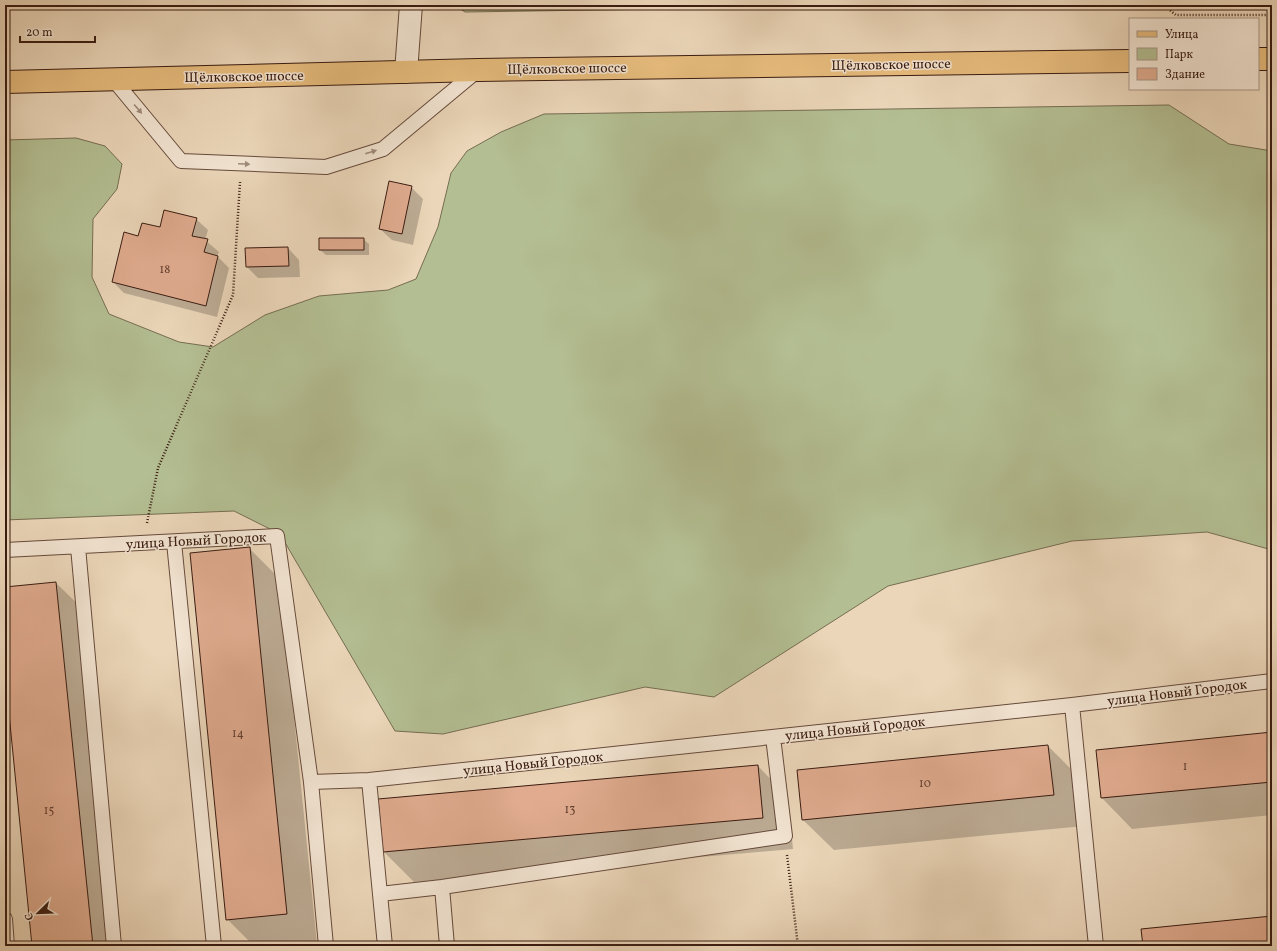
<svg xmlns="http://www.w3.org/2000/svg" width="1277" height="951" viewBox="0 0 1277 951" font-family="Vollkorn,serif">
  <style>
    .green { fill: #b3be92; stroke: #766d52 }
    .shadow { fill: #0003 }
    .building { fill: #e0ab8f; stroke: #3a1c11 }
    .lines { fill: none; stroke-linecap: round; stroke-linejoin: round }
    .lane-casing { stroke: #664a3b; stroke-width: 16 }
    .street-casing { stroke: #664a3b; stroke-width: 24 }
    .primary-casing { stroke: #3a1c11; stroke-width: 24 }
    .path { stroke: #3a1c11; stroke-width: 2.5; stroke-dasharray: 1 2; stroke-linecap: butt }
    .lane { stroke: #f2e4d2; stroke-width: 14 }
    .street { stroke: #f2e4d2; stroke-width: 22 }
    .primary { stroke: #e6bb7c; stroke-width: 22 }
    .oneway { fill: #9f8a7b }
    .labels { text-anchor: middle; stroke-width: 3; stroke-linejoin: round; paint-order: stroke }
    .number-label { font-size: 12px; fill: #644030 }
    .street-label { font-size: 14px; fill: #3a1c11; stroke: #f2e4d2 }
  </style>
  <rect width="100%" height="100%" fill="#ebd6b9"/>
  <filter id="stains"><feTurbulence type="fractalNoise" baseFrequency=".005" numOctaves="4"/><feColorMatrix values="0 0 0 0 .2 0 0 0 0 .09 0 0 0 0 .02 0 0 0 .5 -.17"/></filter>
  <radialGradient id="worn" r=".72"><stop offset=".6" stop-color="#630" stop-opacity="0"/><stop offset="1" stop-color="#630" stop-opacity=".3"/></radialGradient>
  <path class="green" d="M454,5H929L465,12Z
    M1169,105L1229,144L1272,151V550L1207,532L1072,541L888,586L714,697L645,687L443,734L395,731L280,534L234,511L5,520V140L76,138L105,146L122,164L117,189L93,219L92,277L109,314L179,342L213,347L265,315L319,296L388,290L416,279L438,227L451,173L467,151L501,132L544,114Z"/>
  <path class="shadow" d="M411,187L423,199L413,245L392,240L380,229Z
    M196,219L208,230L205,240L219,252L217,256L229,268L217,317L124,293L113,282L139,237L161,229Z
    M363,239L369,244V255H326L320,250Z
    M288,248L299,260L300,277L258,278L247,267Z
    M249,548L280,579L317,944L294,946H254L227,919Z
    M56,583L87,613L120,946H33L5,663V588Z
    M1272,733V815L1132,829L1102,798L1097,751Z
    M1048,746L1079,777L1084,826L834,850L803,820Z
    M758,766L788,797L793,849L414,882L384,852Z"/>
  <path class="building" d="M389,181L412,186L402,234L379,229Z
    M164,210L197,218L192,236L208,239L204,252L218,256L206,306L112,282L124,232L138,236L142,223L160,227Z
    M319,238H364V250H319Z
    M288,247L289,266L246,267L245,248Z
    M250,547L287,914L226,920L190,553Z
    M56,582L93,946H32L5,673V587Z
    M1272,732V782L1101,798L1096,750Z
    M1048,745L1054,795L802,820L797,770Z
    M758,765L763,818L383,852L378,799Z
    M1272,916V946H1143L1141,929Z"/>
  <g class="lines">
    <defs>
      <path id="lane" d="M113,79L181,161L326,167L383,149L478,70
        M174,542L214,946
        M78,547L114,946
        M5,550L277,536L311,782L369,780L1072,705L1272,681
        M1072,705L1096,946
        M369,780L385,946
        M311,782L326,946
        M380,894L442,887
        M5,919L7,946
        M447,946L442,887L785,836L773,737"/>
      <path id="street" d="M406,72L411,5"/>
      <path id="primary" d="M1258,59H1272
        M5,82L478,70L1130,61"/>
    </defs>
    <use href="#lane" class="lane-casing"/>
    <use href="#street" class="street-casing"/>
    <use href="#primary" class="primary-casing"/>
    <path class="path" d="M1163,5L1176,15H1272
      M147,523L158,468L233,295L240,182
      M787,855L798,946"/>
    <use href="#lane" class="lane"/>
    <use href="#street" class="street"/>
    <use href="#primary" class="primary"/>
  </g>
  <defs><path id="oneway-solid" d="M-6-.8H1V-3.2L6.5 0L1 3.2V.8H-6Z"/></defs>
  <g class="oneway">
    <use href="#oneway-solid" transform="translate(138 109) rotate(50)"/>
    <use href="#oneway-solid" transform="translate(371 152) rotate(-18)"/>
    <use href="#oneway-solid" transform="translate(244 164) rotate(3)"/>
  </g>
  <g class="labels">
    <g class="number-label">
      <text x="165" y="273">18</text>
      <text x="238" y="737">14</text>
      <text x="1185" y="770">1</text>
      <text x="925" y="787">10</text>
      <text x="570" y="813">13</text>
      <text x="49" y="814">15</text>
    </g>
    <g class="street-label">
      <text transform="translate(891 64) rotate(-1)" y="5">Щёлковское шоссе</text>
      <text transform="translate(567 68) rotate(-1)" y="5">Щёлковское шоссе</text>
      <text transform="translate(244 76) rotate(-1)" y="5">Щёлковское шоссе</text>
      <text transform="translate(196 540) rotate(-3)" y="5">улица Новый Городок</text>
      <text transform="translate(1177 692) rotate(-7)" y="5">улица Новый Городок</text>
      <text transform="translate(855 728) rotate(-6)" y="5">улица Новый Городок</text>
      <text transform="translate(533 763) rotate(-6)" y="5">улица Новый Городок</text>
    </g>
  </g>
  <rect width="1277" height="951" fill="none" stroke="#ebd6b9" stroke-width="20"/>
  <rect x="6" y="6" width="1265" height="939" fill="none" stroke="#3a1c11" stroke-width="2"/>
  <rect x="10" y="10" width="1257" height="931" fill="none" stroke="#3a1c11"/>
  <rect x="1129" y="18" width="130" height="72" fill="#f2e4d2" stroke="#a89485"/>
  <rect x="1137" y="31" width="20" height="6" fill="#e6bb7c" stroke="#a89485"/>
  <text x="1165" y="38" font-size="12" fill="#3a1c11">Улица</text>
  <rect x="1137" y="48" width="20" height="12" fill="#b3be92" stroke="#a89485"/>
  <text x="1165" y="58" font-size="12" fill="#3a1c11">Парк</text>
  <rect x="1137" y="68" width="20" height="12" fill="#e0ab8f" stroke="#a89485"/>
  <text x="1165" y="78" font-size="12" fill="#3a1c11">Здание</text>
  <g transform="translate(38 913) rotate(247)" stroke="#f2e4d2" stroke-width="3" paint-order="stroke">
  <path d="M0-3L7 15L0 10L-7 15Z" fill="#3a1c11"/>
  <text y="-6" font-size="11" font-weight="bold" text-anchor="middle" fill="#3a1c11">С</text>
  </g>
  <path d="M20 36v6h75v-6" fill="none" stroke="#3a1c11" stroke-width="2"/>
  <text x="26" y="36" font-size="12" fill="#3a1c11" stroke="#f2e4d2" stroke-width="3" paint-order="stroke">20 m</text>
  <rect width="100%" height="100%" filter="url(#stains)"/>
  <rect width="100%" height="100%" fill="url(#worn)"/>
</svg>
